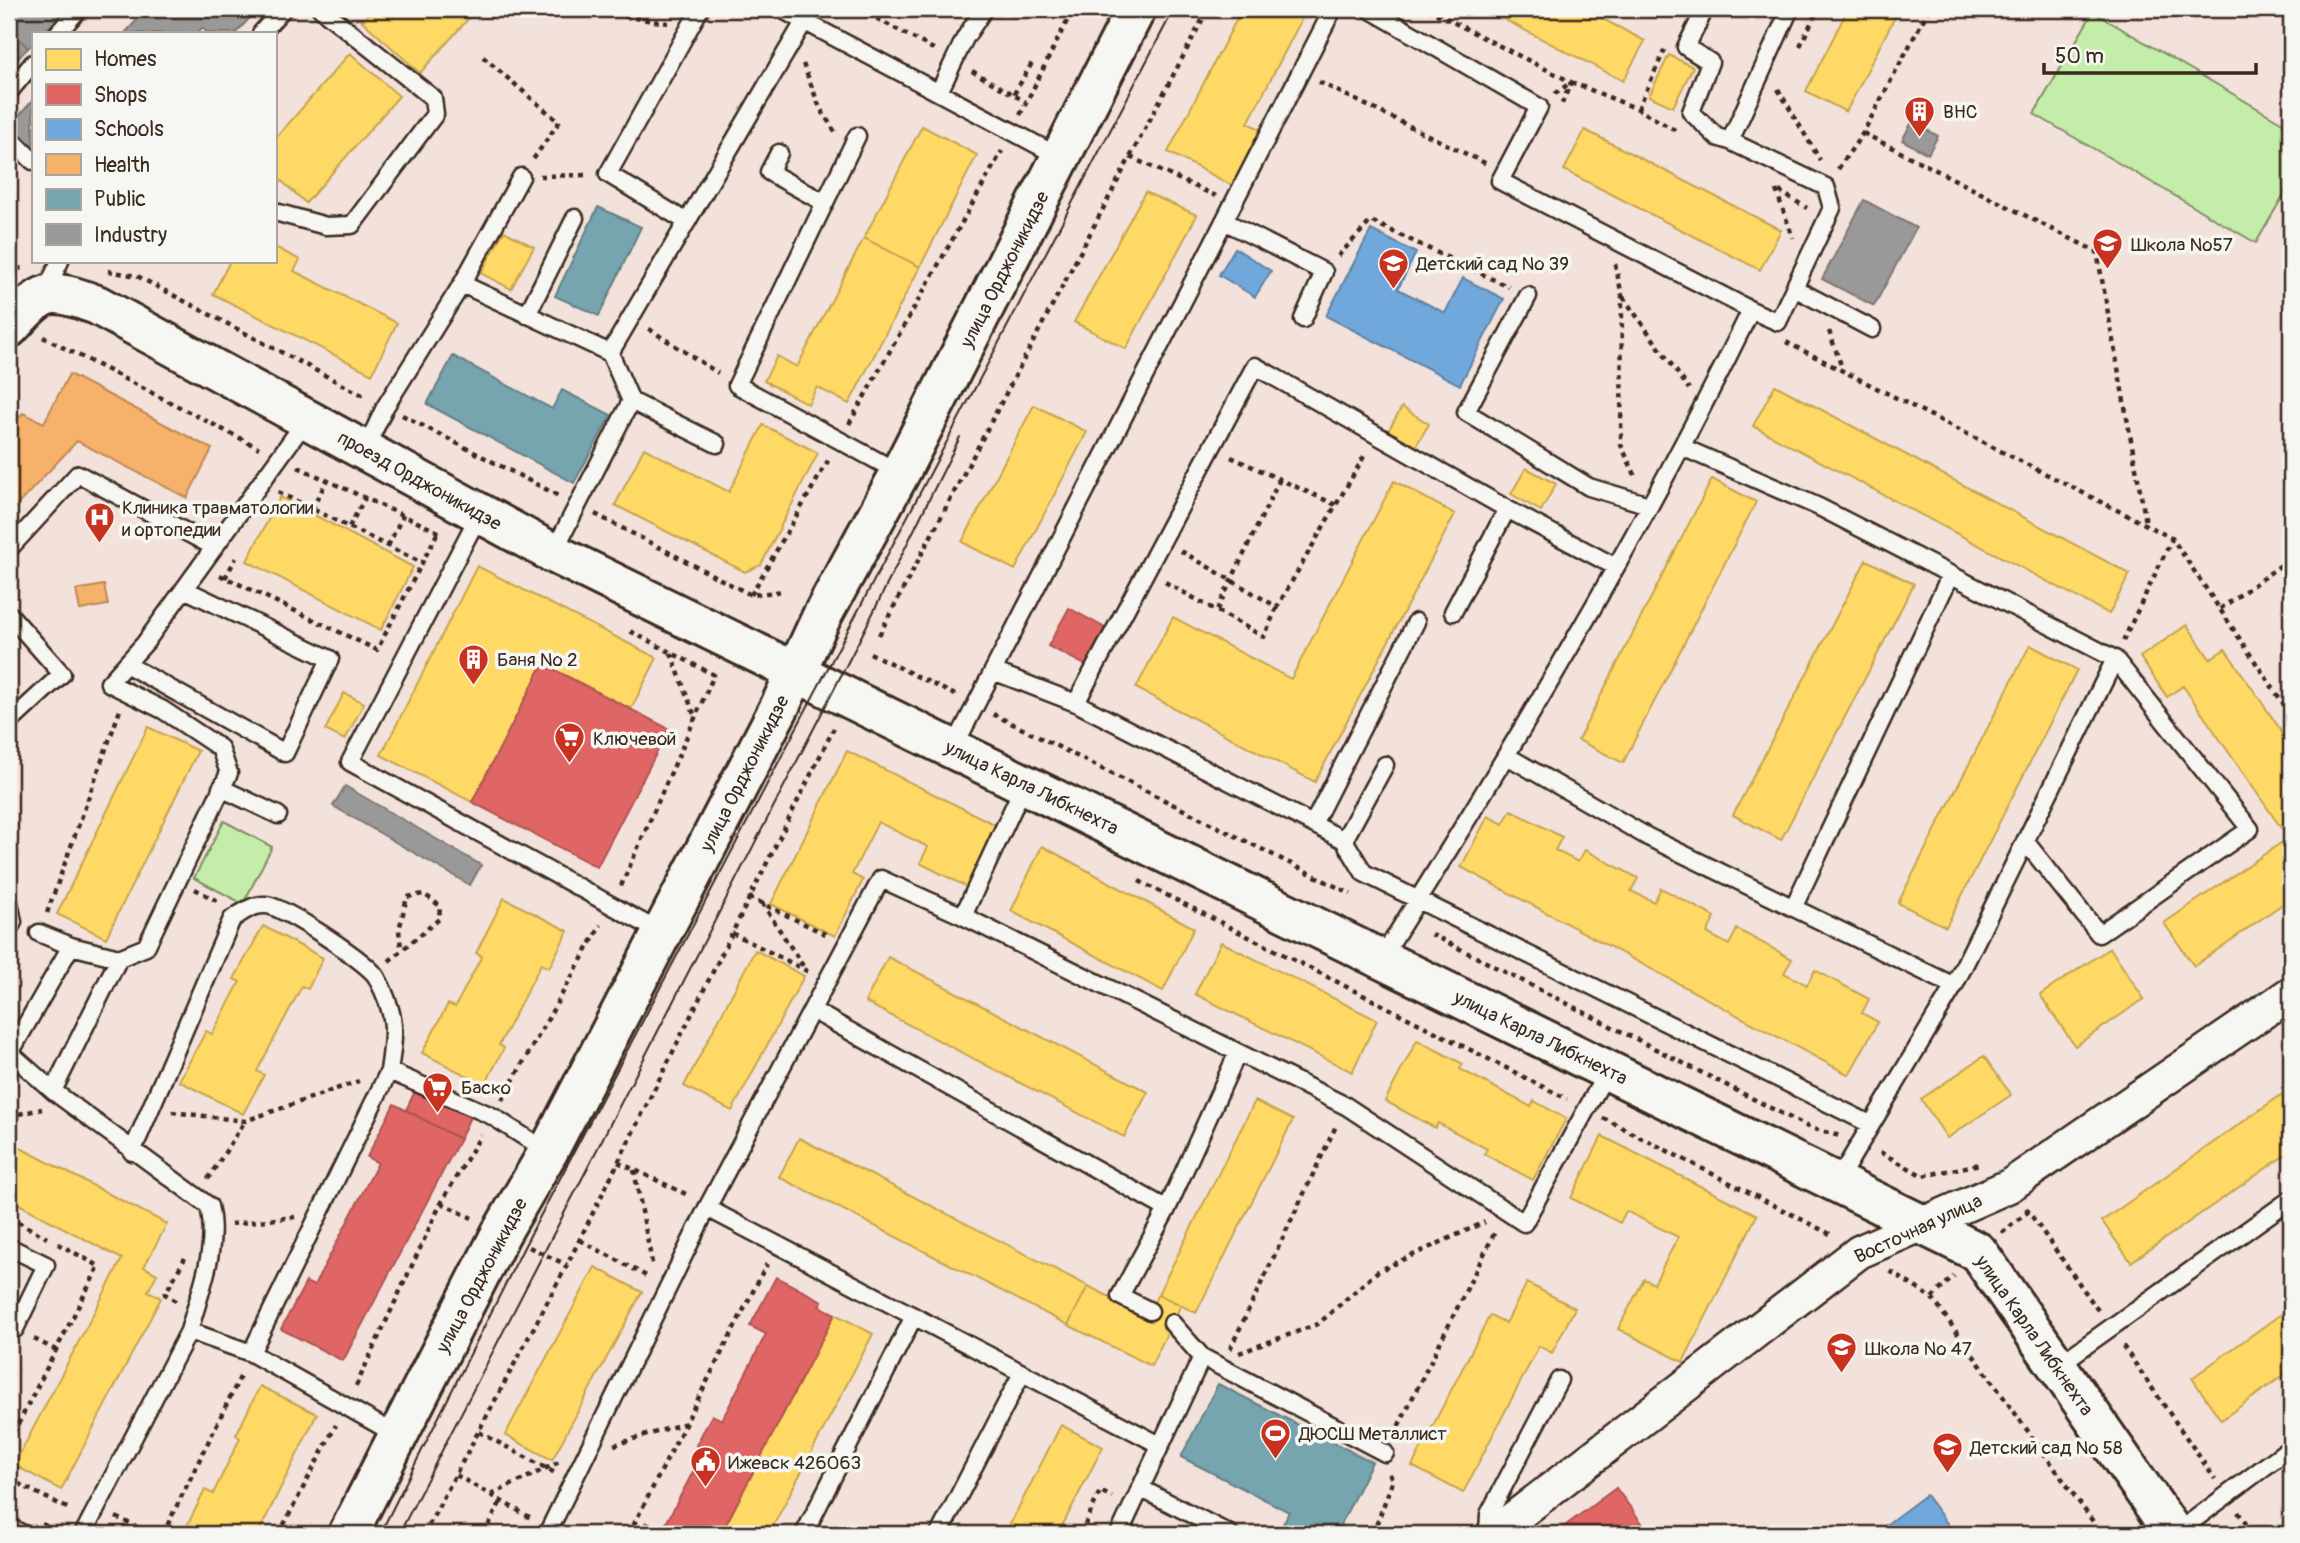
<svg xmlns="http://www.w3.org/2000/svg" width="2300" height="1543" viewBox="0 0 2300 1543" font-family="Pangolin,sans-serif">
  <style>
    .green { fill: #c3eda9; stroke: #7f8c64; stroke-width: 2 }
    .homes { fill: #ffd966; stroke: #c4a450; stroke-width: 2 }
    .shops { fill: #e06666; stroke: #ae5450; stroke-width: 2 }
    .schools { fill: #6fa8dc; stroke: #5f82a3; stroke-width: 2 }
    .health { fill: #f6b26b; stroke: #be8954; stroke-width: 2 }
    .public { fill: #76a5af; stroke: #648084; stroke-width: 2 }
    .industry { fill: #999; stroke: #7d7874; stroke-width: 2 }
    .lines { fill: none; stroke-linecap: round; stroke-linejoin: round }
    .lane-casing { stroke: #3b2a1e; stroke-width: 21 }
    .street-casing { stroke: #3b2a1e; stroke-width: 37 }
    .secondary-casing { stroke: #3b2a1e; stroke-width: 44 }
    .path { stroke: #3b2a1e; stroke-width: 4.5; stroke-dasharray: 5 5; stroke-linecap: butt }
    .lane { stroke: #f6f6f2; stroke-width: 16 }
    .street { stroke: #f6f6f2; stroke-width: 32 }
    .secondary { stroke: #f6f6f2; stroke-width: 38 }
    .tram { stroke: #3b2a1e; stroke-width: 2 }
    .labels { text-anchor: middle; stroke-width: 7; stroke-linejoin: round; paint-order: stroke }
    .poi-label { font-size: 19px; fill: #3b2a1e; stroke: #f6f6f2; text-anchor: start }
    .street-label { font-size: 19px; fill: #3b2a1e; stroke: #f6f6f2 }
  </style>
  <rect width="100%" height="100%" fill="#f3e1db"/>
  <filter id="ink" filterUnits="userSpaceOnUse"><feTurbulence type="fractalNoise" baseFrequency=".0143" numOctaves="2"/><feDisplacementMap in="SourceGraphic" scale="14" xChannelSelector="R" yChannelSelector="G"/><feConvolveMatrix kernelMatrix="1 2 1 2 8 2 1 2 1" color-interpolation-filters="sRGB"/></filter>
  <g filter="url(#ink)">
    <path class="green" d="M2093,12L2291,128V182L2256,243L2034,114Z
      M224,821L272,847L243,904L194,878Z"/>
    <path class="homes" d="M373,9H477L420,73L362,21Z
      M1242,9H1307L1248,123L1262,130L1233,186L1168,152Z
      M1484,9H1584L1645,41L1623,81Z
      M1848,9H1899L1846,112L1806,91Z
      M350,53L399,96L306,203L275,175V139Z
      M1669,55L1693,67L1673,107L1649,96Z
      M922,126L977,155L920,267L864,238Z
      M1585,130L1781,230L1760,270L1564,170Z
      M1145,192L1197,215L1126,349L1074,322Z
      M504,231L534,247L511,289L481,273Z
      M864,238L920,267L849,404L817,387L808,404L764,381L777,356L797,367Z
      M275,247L300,260L294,271L397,323L372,374L213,294L230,261H275Z
      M1775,385L2130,574L2109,614L1753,426Z
      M1034,405L1087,432L1015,570L962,542Z
      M1402,407L1429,424L1414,449L1387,433Z
      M763,425L818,453L761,565L745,572L615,505L644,448L729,492Z
      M1526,468L1556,484L1541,511L1511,494Z
      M1712,479L1756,502L1623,763L1578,740Z
      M1394,481L1455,514L1315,782L1136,688L1173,617L1291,679Z
      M280,497L413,567L381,630L247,561Z
      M1866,560L1914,584L1781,840L1733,815Z
      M477,566L657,658L631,709L543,664L472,802L381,755Z
      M2187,625L2210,659L2225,649L2291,745V898L2194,966L2164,923L2288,838L2183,686L2167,697L2140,657Z
      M2030,645L2077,670L1946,927L1898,903Z
      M344,693L364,703L345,740L325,730Z
      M148,727L198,751L106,938L57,914Z
      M847,751L1000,827L969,888L920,863L928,847L878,822L852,874L863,880L835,936L771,904Z
      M1511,810L1562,837L1555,850L1578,862L1585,850L1638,878L1631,891L1654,902L1661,888L1715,917L1707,933L1729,945L1737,929L1792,959L1784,973L1807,985L1815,970L1869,999L1862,1013L1878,1022L1849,1075L1461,867L1488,816L1503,824Z
      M1042,846L1194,928L1163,991L1011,911Z
      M504,898L568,931L549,968L541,964L499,1045L504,1048L485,1085L422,1053L448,1004L455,1007L482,956L476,953Z
      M263,926L323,958L308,989L302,986L257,1071L264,1075L243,1114L179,1081L206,1031L212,1034L240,982L234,979Z
      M1221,942L1377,1020L1352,1072L1195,994Z
      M2110,948L2144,999L2075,1046L2040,995Z
      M755,950L804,976L732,1111L684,1086Z
      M888,957L1148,1092L1124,1137L865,1002Z
      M1417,1040L1463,1064L1460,1069L1531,1107L1534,1101L1566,1119L1533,1180L1484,1154L1487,1149L1438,1123L1435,1128L1385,1101Z
      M1984,1056L2011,1095L1947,1138L1921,1099Z
      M2291,1088V1151L2131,1262L2102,1221Z
      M1255,1101L1293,1120L1196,1313L1158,1294Z
      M1602,1136L1757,1215L1683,1362L1618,1329L1644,1279L1654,1284L1678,1237L1626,1211L1620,1223L1571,1198Z
      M799,1138L1088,1286L1068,1325L779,1177Z
      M9,1142L167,1224L144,1267L157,1274L148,1291L161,1298L61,1490L14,1465L122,1259L9,1199Z
      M595,1267L642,1292L552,1460L505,1435Z
      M1527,1283L1575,1308L1552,1353L1539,1346L1463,1493L1412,1466L1490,1315L1506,1323Z
      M1088,1286L1147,1316L1158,1294L1181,1305L1151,1366L1068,1325Z
      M2291,1307V1370L2221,1420L2192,1378Z
      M835,1314L873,1334L769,1534H721Z
      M260,1386L317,1414L258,1534H183L205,1490L213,1494L240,1438L236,1435Z
      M1061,1425L1103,1447L1058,1534H1005Z"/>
    <path class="shops" d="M1069,608L1105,628L1087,666L1048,646Z
      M543,664L669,729L597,867L472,802Z
      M416,1089L470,1117L460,1139L406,1110Z
      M394,1104L460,1139L343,1361L281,1329L306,1282L314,1286L378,1163L367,1157Z
      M776,1277L822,1301L819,1306L835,1314L721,1534H668L662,1531L705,1449L696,1445L712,1415L722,1420L766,1334L750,1326Z
      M1616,1488L1650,1534H1554Z
      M646,1522L662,1531L668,1534H640Z"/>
    <path class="schools" d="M1371,230L1416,253L1398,289L1445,313L1463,278L1504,299L1460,385L1326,316Z
      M1235,248L1271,271L1255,297L1219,275Z
      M1926,1495L1955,1534H1876L1875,1533Z"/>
    <path class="health" d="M69,374L212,449L187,498L77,441L9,514V428L23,413L44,423Z
      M104,585L108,605L80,610L76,590Z"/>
    <path class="public" d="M598,207L641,227L599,316L555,296Z
      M453,356L552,409L562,390L611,415L574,483L427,404Z
      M1218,1384L1372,1462L1336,1534H1305L1283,1524L1289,1512L1181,1457Z"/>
    <path class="industry" d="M9,9H67L43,33H33V43L28,48L9,28Z
      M147,9H258L236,33H208L202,28L197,33H125Z
      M9,28L28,48L9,67Z
      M33,100V146L11,125Z
      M1912,122L1938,136L1928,154L1902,140Z
      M1864,200L1916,228L1874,306L1822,279Z
      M345,786L481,865L470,885L333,806Z"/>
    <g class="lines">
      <defs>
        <path id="lane" d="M781,9L1060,157
          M1369,9L1539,107L1500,181L1751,310C1642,534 1513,748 1381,959
          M1705,9L1686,47L1710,62L1691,112L1717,137L1730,141
          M58,33L79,9
          M261,33L283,9
          M940,90L965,38L984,9
          M9,92L33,63
          M857,136L737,385L900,473
          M9,137L33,161
          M779,153L769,172L825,203
          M275,212L326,226L352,225L435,114L433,98L321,9
          M1224,221L1324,272L1303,319
          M687,222L608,174L700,9
          M462,284L610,353L631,401L553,553
          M1794,288L1872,329
          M45,293L60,261
          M1528,296L1466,412L1589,487L1649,505
          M1751,310L1778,322L1832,208L1826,187L1730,141L1790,9
          M527,315L575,218
          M610,353L805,20
          M631,401L717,444
          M1682,447L1819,507L2115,659L1954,986L1837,1182
          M365,450L385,407L462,284L521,177
          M1507,509L1614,566
          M480,513L350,762L662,933
          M9,549L78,474L214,547
          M9,614L62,674L9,723
          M126,664L285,753L330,659L184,589
          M993,671L1076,703L1344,840L1364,873L1870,1124
          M1076,703L1255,366L1507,509L1453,612
          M953,749L1333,9
          M1507,756L1648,837L1954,986
          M221,788L278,815
          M1313,824L1416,622
          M1344,840L1385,765
          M2025,841L2099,934L2250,829L2115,659
          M9,902L13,922L9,929
          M1794,906L1950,576
          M963,916L1024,785
          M39,933L71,946L119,958
          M812,1010L1167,1209L1237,1054
          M9,1052L53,1091L209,1206C219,1247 200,1291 189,1331
          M10,1053L71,946
          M53,1091L119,958L146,947L229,773L220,748L163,710L109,683L145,643L307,419
          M132,1152L232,919C243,912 253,904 266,905C281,905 370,963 377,978C397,1016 395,1031 389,1071
          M707,1208L1160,1445
          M9,1247L46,1265L15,1329
          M1150,1311L1120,1296L1167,1209
          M251,1353L389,1071L492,1116L548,1152
          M1202,1357L1385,1453
          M2057,1366L2291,1199
          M1140,1488L1230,1534
          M9,1527L23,1534
          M83,1534L189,1331L251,1353L397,1435
          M547,1534L707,1208L881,879L963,916L1346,1106L1524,1223L1608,1070
          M804,1534L914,1316
          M939,1534L1022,1373
          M1119,1534L1202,1357L1172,1323
          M1488,1534L1489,1514L1559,1380
          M2175,1534L2283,1453L2291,1451"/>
        <path id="street" d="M1493,1534L1859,1252L2009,1186L2291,993"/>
        <path id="secondary" d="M9,328C44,290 46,286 97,305L553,553L1978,1252L2174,1534
          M348,1534L501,1233L548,1152L780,706L822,616L900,473L1136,9"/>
      </defs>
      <use href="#lane" class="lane-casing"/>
      <use href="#street" class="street-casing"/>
      <use href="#secondary" class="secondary-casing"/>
      <path class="path" d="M575,9L668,23
        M859,9L937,51
        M1427,9L1571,82L1561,106
        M1800,46L1818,9
        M483,57L559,122L532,161
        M803,64L820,108L835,132
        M972,71L1026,102
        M1319,82L1487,164
        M1778,89L1820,160
        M1014,94L1032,63
        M1555,94L1571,82L1638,109L1678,132
        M1638,109L1665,49
        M1020,115L1073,9
        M1863,133L2097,252L2146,523
        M1130,157L1216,196
        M1838,169L1863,133L1929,9
        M540,176L587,175
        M1776,190L1793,238
        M1779,191L1807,208
        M1338,256L1371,221L1509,287
        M1615,264L1622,295L1621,445L1637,479
        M108,271L137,276L366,397
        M9,274L13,269L23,268
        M1623,297L1689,389
        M649,329L718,373
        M1829,331L1842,368
        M43,337L259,448
        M1786,342L2172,538L2291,715
        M402,415L559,496
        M849,424L1002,151
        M1231,457L1336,505
        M298,467L443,534
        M278,492L422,563
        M312,509L327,480
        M595,514L751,595L783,591
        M349,527L365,498
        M388,546L403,515
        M1181,551L1277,607L1366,453
        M220,575L377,650L438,532
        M225,578L236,558
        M1165,582L1264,637L1277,607
        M751,595L829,459
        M2220,609L2288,560L2291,564
        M1217,610L1280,479
        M879,635L1208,9
        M2123,641L2172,539
        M671,653L695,717
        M870,653L957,696
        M993,714L1351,894
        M1139,881L1567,1099
        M621,886L714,675L628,630
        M195,889L221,903
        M749,897L827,935
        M762,903L805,969
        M47,913L120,710
        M732,933L809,972
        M1431,934L1810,1128L1840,1136
        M389,961L439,919L440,906L424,894L407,897L399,930L401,948
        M502,1100L601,925
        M172,1112L245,1121L359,1081
        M9,1116L42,1109
        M1603,1118L1832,1235
        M1880,1152L1923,1176L1980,1164
        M618,1162L690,1196
        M634,1170L653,1268
        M208,1179L245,1121
        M441,1203L472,1218
        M2026,1208L2100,1313
        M9,1217L47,1238
        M231,1224L295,1217
        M2002,1233L2029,1211
        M580,1240L650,1278
        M529,1247L567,1265
        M1890,1271L1932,1298L2102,1534
        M1932,1298L1954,1276
        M176,1301L165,1294L185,1258
        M34,1339L56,1350
        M2123,1346L2215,1479
        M1230,1349L1336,1126
        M1239,1353L1318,1324L1378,1271L1485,1222
        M356,1386L441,1203L481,1135
        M479,1432L555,1473
        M2285,1432L2287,1411L2291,1409
        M1394,1435L1496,1230
        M9,1442L99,1266L58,1244
        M614,1445L686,1423
        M456,1475L531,1518
        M9,1479L71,1510
        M491,1495L559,1462
        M2238,1512L2253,1534
        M116,1517L151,1534
        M42,1524L63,1534
        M163,1534L242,1373
        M279,1534L336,1425
        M424,1534L567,1265L834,728
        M484,1534L501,1501
        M629,1534L767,1264
        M1081,1534L1100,1491L1112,1497
        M1373,1534L1393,1480L1389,1473"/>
      <use href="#lane" class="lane"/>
      <use href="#street" class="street"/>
      <use href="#secondary" class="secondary"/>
      <path class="tram" d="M380,1534L525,1245L1174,9
        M399,1534L864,631L960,437"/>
    </g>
  </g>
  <defs>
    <symbol id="building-pin" viewBox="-11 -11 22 30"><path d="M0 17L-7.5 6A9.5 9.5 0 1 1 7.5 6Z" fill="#c8321e" stroke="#f6f6f2"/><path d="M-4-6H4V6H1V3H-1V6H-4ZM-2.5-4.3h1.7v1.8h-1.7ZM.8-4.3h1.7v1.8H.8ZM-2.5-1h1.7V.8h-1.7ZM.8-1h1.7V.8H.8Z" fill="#fff"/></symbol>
    <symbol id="school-pin" viewBox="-11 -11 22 30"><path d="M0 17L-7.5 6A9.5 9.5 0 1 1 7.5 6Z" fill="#c8321e" stroke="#f6f6f2"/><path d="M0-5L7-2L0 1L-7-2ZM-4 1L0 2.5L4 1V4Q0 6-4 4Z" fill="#fff"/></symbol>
    <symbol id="hospital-pin" viewBox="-11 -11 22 30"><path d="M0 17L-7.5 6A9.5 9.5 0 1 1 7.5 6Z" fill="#c8321e" stroke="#f6f6f2"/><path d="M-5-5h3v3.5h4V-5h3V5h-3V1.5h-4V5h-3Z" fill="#fff"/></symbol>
    <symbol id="supermarket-pin" viewBox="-11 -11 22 30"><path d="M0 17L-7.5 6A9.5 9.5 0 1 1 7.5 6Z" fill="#c8321e" stroke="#f6f6f2"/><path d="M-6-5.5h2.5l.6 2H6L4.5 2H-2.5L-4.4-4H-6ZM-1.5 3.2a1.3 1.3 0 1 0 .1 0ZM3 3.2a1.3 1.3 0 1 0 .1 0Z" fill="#fff"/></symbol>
    <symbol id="stadium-pin" viewBox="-11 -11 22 30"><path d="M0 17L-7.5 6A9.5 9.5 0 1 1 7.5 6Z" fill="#c8321e" stroke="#f6f6f2"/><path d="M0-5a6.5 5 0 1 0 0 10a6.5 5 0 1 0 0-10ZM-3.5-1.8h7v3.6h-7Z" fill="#fff"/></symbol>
    <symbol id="civic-pin" viewBox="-11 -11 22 30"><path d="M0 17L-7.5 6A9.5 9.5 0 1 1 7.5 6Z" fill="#c8321e" stroke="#f6f6f2"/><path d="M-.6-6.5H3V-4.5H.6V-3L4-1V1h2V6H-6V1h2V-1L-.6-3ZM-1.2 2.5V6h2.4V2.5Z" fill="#fff"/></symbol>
  </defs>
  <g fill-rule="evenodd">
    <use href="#building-pin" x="1902" y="94" width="35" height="47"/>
    <use href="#school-pin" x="2090" y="226" width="35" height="47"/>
    <use href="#school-pin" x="1376" y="246" width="35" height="47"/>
    <use href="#hospital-pin" x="82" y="500" width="35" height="47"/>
    <use href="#building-pin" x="456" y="642" width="35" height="47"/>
    <use href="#supermarket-pin" x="552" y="720" width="35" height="47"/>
    <use href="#supermarket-pin" x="420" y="1070" width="35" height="47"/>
    <use href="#school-pin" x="1824" y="1330" width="35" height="47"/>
    <use href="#stadium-pin" x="1258" y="1416" width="35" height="47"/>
    <use href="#school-pin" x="1930" y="1430" width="35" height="47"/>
    <use href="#civic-pin" x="688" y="1444" width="35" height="47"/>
  </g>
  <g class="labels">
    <g class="poi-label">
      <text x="1943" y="118">ВНС</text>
      <text x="2131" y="251">Школа №57</text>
      <text x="1416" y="270">Детский сад № 39</text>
      <text x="122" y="514">Клиника травматологии<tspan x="122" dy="22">и ортопедии</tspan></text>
      <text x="497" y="666">Баня № 2</text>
      <text x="593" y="745">Ключевой</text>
      <text x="461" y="1094">Баско</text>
      <text x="1865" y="1355">Школа № 47</text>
      <text x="1299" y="1440">ДЮСШ Металлист</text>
      <text x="1970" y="1454">Детский сад № 58</text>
      <text x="728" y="1469">Ижевск 426063</text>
    </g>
    <g class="street-label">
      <text transform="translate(1004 269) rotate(-63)" y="7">улица Орджоникидзе</text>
      <text transform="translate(420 480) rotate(29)" y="7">проезд Орджоникидзе</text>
      <text transform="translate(744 773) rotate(-63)" y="7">улица Орджоникидзе</text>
      <text transform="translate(1032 787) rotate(26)" y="7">улица Карла Либкнехта</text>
      <text transform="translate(1541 1037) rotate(26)" y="7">улица Карла Либкнехта</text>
      <text transform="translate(1918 1228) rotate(-25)" y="7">Восточная улица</text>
      <text transform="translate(481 1275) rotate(-62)" y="7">улица Орджоникидзе</text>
      <text transform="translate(2035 1335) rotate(55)" y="7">улица Карла Либкнехта</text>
    </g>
  </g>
  <rect width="2300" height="1543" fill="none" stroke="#f6f6f2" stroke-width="35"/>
  <rect x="18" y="18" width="2265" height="1508" fill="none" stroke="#3b2a1e" stroke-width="2.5" filter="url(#ink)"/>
  <rect x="32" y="32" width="245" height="231" fill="#f6f6f2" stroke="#aba49d" stroke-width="2"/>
  <rect x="46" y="49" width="35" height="21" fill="#ffd966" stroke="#aba49d" stroke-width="2"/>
  <text x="94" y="66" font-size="21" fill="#3b2a1e">Homes</text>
  <rect x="46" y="84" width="35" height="21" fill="#e06666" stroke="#aba49d" stroke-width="2"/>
  <text x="94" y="102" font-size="21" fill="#3b2a1e">Shops</text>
  <rect x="46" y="119" width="35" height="21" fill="#6fa8dc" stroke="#aba49d" stroke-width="2"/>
  <text x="94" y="136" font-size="21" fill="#3b2a1e">Schools</text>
  <rect x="46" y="154" width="35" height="21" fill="#f6b26b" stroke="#aba49d" stroke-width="2"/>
  <text x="94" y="172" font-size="21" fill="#3b2a1e">Health</text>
  <rect x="46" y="189" width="35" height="21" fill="#76a5af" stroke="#aba49d" stroke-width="2"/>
  <text x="94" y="206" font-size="21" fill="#3b2a1e">Public</text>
  <rect x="46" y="224" width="35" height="21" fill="#999999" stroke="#aba49d" stroke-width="2"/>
  <text x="94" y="242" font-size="21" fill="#3b2a1e">Industry</text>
  <path d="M2044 63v10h212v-10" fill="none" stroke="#3b2a1e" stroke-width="3.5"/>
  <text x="2055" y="63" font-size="21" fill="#3b2a1e" stroke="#f6f6f2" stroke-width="5" paint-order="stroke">50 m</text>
</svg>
